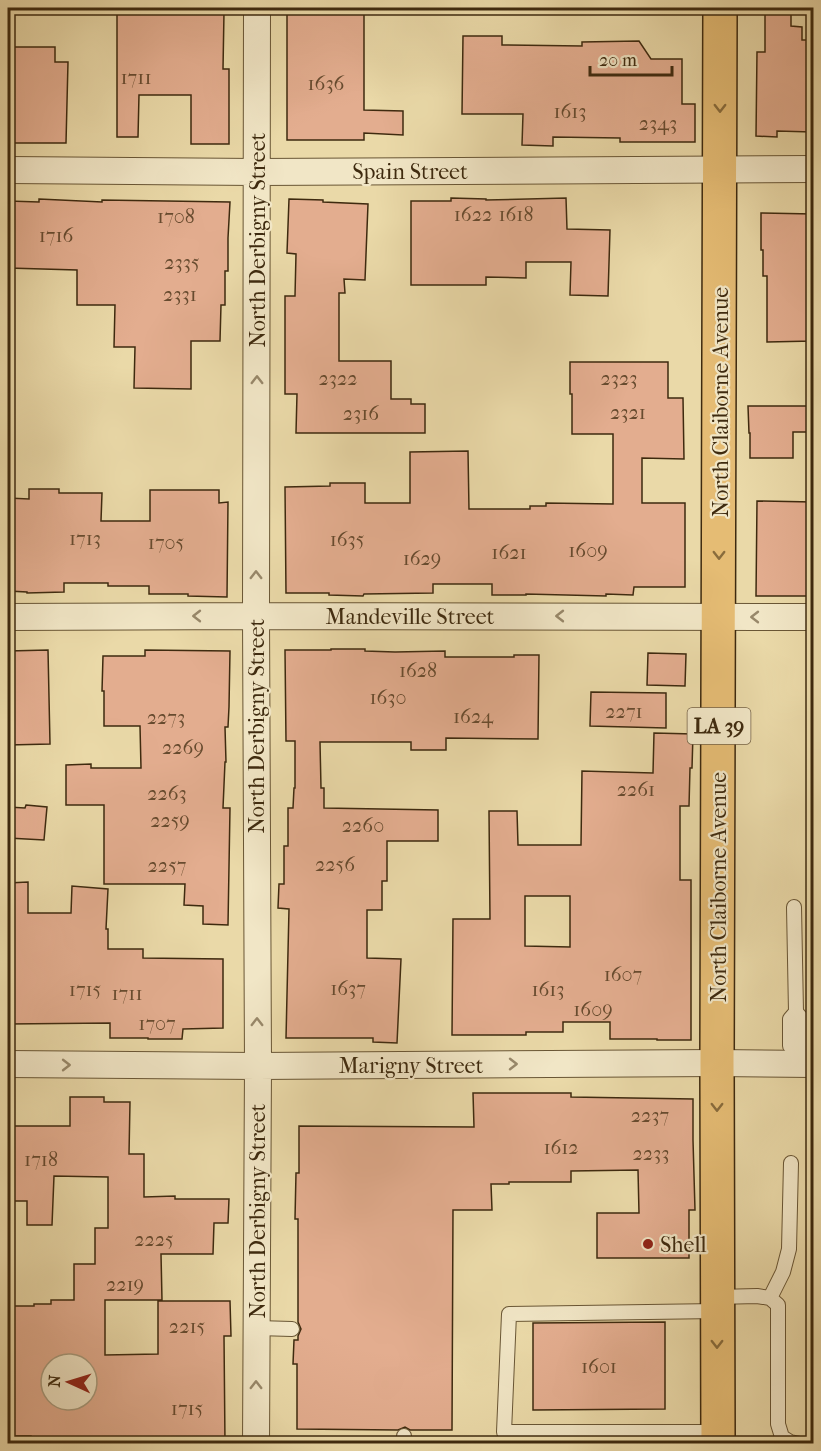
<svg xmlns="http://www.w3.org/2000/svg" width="821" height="1451" viewBox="0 0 821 1451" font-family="'IM FELL French Canon',serif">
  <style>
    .building { fill: #e3ad8f; stroke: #3e2a0f; stroke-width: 1.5; fill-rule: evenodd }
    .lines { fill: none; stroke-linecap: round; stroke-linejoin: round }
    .lane-casing { stroke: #695635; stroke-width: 16 }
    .street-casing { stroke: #695635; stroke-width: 28 }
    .primary-casing { stroke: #3e2a0f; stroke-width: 36 }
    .lane { stroke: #f1e6c6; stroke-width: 14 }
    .street { stroke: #f1e6c6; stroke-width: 26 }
    .primary { stroke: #e5bc74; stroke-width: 33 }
    .oneway { stroke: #896c3c }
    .oneway2 { stroke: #98886a }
    .poi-dot { fill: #8f2418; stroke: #f1e6c6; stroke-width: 2 }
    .labels { text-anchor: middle; stroke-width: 4.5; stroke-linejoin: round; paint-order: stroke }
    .number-label { font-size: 20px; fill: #674b2f }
    .shield { fill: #f1e6c6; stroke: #746246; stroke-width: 1.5 }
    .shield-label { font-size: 21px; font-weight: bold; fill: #3e2a0f }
    .street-label { font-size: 22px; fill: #3e2a0f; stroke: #f1e6c6 }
    .poi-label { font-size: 22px; fill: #3e2a0f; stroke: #f1e6c6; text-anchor: start }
  </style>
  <rect width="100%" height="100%" fill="#ead9a8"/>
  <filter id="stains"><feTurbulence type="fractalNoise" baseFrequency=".00333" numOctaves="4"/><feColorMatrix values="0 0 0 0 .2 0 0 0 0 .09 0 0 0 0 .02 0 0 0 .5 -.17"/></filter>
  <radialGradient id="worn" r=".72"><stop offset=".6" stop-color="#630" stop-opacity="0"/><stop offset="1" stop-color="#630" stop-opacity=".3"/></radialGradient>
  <path class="building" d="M287,8H364V110L403,111V135L364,133V140H287Z
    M117,10L224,12L223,69H229V144H191V95H139L138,137H117Z
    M765,10H791V26L802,27V40H813L812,132L777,131V137L756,136L757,52H765Z
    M463,36H502V45L582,46V42L639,41L651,59H682V104H695V142H620V138L553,137V146L522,145L523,114H462Z
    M9,47H55V62H68L66,143H8Z
    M451,198L486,199V200L566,198L567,229L610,230L608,296L570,295L571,262H526V278L486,277V285H411V201H451Z
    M39,199L102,202V200L230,202L228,238V271H225V305H221L220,341H191V389L134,388L135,347H114L115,305H77V270L8,268V201L39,202Z
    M289,199L323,200V202L368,204L365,280L344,279L345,293H339V361H391V399H411V404H425V433H296L297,394H285V296H295L296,254L287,253Z
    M761,213L813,214V341L767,342V276H763V250H761Z
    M570,362H668V398H683L684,459L642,458V503H685V587H634L633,595L606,594V596L526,594V595H492V584H433V593L364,594L363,596L329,595V593H286L285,487L330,486V483H365V503H410V452L468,451L469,509H530V506H546V503L613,504V434H572V394H570Z
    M748,406H813V432H793V458H750V433H749Z
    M29,489H59V493H102L101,521H150V490H219V503L228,502L227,597L188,596V594H149V586H108V583H64V592L27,593V592L8,591V498L29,499Z
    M757,501L813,502V596H756Z
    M331,649H365V651L395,652L445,651V657H514V655H539L538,739L446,738V750H411V742H320L321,788H324V808L438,810V841H387V881H382V910H367V958L401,959L397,1043L373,1042V1038H286L289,909L278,908L279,884H284V846H288V808H293L294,788H295V741H286L285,650H331Z
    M48,650L50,744L8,745V651Z
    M145,650L230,651L229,707L228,727H225L226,762H225L223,808H230L228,925L203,924V906L184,905L185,884H104V805H66V765L91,764V768H141L140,726H104V691H102L103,656H145Z
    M648,653L686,654L685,686L647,685Z
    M591,692L666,693V728L590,726Z
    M654,733L693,734L692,768H690L689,806H680V880H691V1040H657V1039H610V1022H563V1032H526V1035H452L453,919H490L489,811H517L518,845H581L582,771L653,773ZM525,896H570V947L525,946Z
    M26,805L47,807L44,840L8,838V807L25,808Z
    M28,882V913H71L72,886L108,889L106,929H108V949H143V958L223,959V1028L183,1029L182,1039H148V1038H110V1023L8,1024V883Z
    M473,1093H571V1097L693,1099V1140L695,1210H689V1258H597V1213H639L638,1170L571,1171V1182H509V1184H491L492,1210H453L452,1430H410L405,1427L398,1430L297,1429V1364H293L294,1340H298V1336L301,1329L298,1322V1219H295L296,1173H299V1126L474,1127Z
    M70,1097H104V1102H130L129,1154H144V1197L175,1196V1199H229L228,1223H214L213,1254H161L162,1300H105V1355L158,1354V1301H230L231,1336H224L225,1443H31V1436H8V1306H34V1304H51V1300H74V1264H95V1228H108V1177L54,1176L52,1225H27V1201H8V1126H70ZM51,1364H87V1400H51Z
    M665,1322V1409L533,1410V1323Z"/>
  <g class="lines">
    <defs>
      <path id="lane" d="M794,907L796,1012L803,1020V1043L797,1052V1064
        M796,1012L790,1019V1046L797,1052
        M717,1297L757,1296L770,1298L778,1305V1424L782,1437L790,1442L800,1444
        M770,1298L783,1272L789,1249L791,1163
        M717,1311L509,1314L504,1432H718
        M257,1328L292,1329
        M404,1444V1436"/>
      <path id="street" d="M8,170L257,172L814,169
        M8,617L256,616L814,617
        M8,1064L258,1066L717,1063L814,1064
        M256,1444L258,1066L256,616L257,8"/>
      <path id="primary" d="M718,1444L717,1063L720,8"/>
    </defs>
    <use href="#lane" class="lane-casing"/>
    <use href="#street" class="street-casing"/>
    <use href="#primary" class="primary-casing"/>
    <use href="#lane" class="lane"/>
    <use href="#street" class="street"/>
    <use href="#primary" class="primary"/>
  </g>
  <defs><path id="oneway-chevron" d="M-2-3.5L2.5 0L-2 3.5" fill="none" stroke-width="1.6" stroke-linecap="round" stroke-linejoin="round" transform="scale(1.5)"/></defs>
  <g class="oneway">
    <use href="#oneway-chevron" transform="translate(720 108) rotate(90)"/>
    <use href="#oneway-chevron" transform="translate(719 555) rotate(90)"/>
    <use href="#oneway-chevron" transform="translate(717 1107) rotate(90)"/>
    <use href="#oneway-chevron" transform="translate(717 1344) rotate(90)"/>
  </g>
  <g class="oneway2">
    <use href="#oneway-chevron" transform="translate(257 380) rotate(-90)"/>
    <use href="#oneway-chevron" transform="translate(256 575) rotate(-90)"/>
    <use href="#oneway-chevron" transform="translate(197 616) rotate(180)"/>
    <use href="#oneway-chevron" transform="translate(560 616) rotate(-180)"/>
    <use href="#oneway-chevron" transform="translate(755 617) rotate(-180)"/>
    <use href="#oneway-chevron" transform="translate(257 1022) rotate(-90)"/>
    <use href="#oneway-chevron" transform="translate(513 1064)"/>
    <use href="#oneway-chevron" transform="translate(66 1065)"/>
    <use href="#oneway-chevron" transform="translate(256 1385) rotate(-90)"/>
  </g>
  <circle class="poi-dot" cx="648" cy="1244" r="6"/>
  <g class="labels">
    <g class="number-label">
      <text x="136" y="84">1711</text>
      <text x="326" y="90">1636</text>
      <text x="570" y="118">1613</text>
      <text x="658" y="130">2343</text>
      <text x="473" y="221">1622</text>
      <text x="516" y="221">1618</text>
      <text x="176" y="223">1708</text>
      <text x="56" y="242">1716</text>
      <text x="182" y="269">2335</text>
      <text x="180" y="301">2331</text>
      <text x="338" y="385">2322</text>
      <text x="619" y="385">2323</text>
      <text x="628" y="419">2321</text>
      <text x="361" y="420">2316</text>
      <text x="85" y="545">1713</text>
      <text x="347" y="546">1635</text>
      <text x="166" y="549">1705</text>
      <text x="588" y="557">1609</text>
      <text x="509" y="559">1621</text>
      <text x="422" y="565">1629</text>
      <text x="418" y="677">1628</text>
      <text x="388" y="704">1630</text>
      <text x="624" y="718">2271</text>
      <text x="473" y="723">1624</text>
      <text x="166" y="724">2273</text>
      <text x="183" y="754">2269</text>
      <text x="636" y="796">2261</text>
      <text x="167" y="800">2263</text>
      <text x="170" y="827">2259</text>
      <text x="363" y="832">2260</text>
      <text x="335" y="871">2256</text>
      <text x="167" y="872">2257</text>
      <text x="623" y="981">1607</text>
      <text x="348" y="995">1637</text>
      <text x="85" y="996">1715</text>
      <text x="548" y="996">1613</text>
      <text x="127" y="1000">1711</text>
      <text x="593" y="1016">1609</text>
      <text x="157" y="1030">1707</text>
      <text x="650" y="1122">2237</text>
      <text x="561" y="1154">1612</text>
      <text x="651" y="1160">2233</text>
      <text x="41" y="1166">1718</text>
      <text x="154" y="1246">2225</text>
      <text x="125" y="1291">2219</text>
      <text x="187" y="1333">2215</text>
      <text x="599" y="1373">1601</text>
      <text x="187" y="1415">1715</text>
    </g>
    <rect class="shield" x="687.5" y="708" width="63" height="36" rx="4.5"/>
    <g class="shield-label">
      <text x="719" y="733">LA 39</text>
    </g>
    <g class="street-label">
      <text x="410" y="179">Spain Street</text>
      <text transform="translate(257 240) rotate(-90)" y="8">North Derbigny Street</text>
      <text transform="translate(720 402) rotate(-90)" y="8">North Claiborne Avenue</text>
      <text x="410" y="624">Mandeville Street</text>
      <text transform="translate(256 726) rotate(-90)" y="8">North Derbigny Street</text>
      <text transform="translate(718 887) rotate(-90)" y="8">North Claiborne Avenue</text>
      <text x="411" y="1073">Marigny Street</text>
      <text transform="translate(257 1211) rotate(-90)" y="8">North Derbigny Street</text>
    </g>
    <g class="poi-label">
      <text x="660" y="1252">Shell</text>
    </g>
  </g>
  <rect width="821" height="1451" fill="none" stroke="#ead9a8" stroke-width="30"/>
  <rect x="9" y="9" width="803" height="1433" fill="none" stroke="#3e2a0f" stroke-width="3"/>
  <rect x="15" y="15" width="791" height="1421" fill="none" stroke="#3e2a0f" stroke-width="1.5"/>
  <g transform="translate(69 1382) rotate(274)"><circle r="28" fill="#f1e6c6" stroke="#a99b7d" stroke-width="1.5"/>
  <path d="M0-4.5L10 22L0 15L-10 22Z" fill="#8f2418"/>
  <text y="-9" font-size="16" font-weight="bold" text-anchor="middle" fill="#3e2a0f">N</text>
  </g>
  <path d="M590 66v9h82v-9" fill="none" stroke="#3e2a0f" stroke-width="3"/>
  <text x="599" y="66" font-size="18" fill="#3e2a0f" stroke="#f1e6c6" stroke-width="4.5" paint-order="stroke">20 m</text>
  <rect width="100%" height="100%" filter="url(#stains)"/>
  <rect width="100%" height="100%" fill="url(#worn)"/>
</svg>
